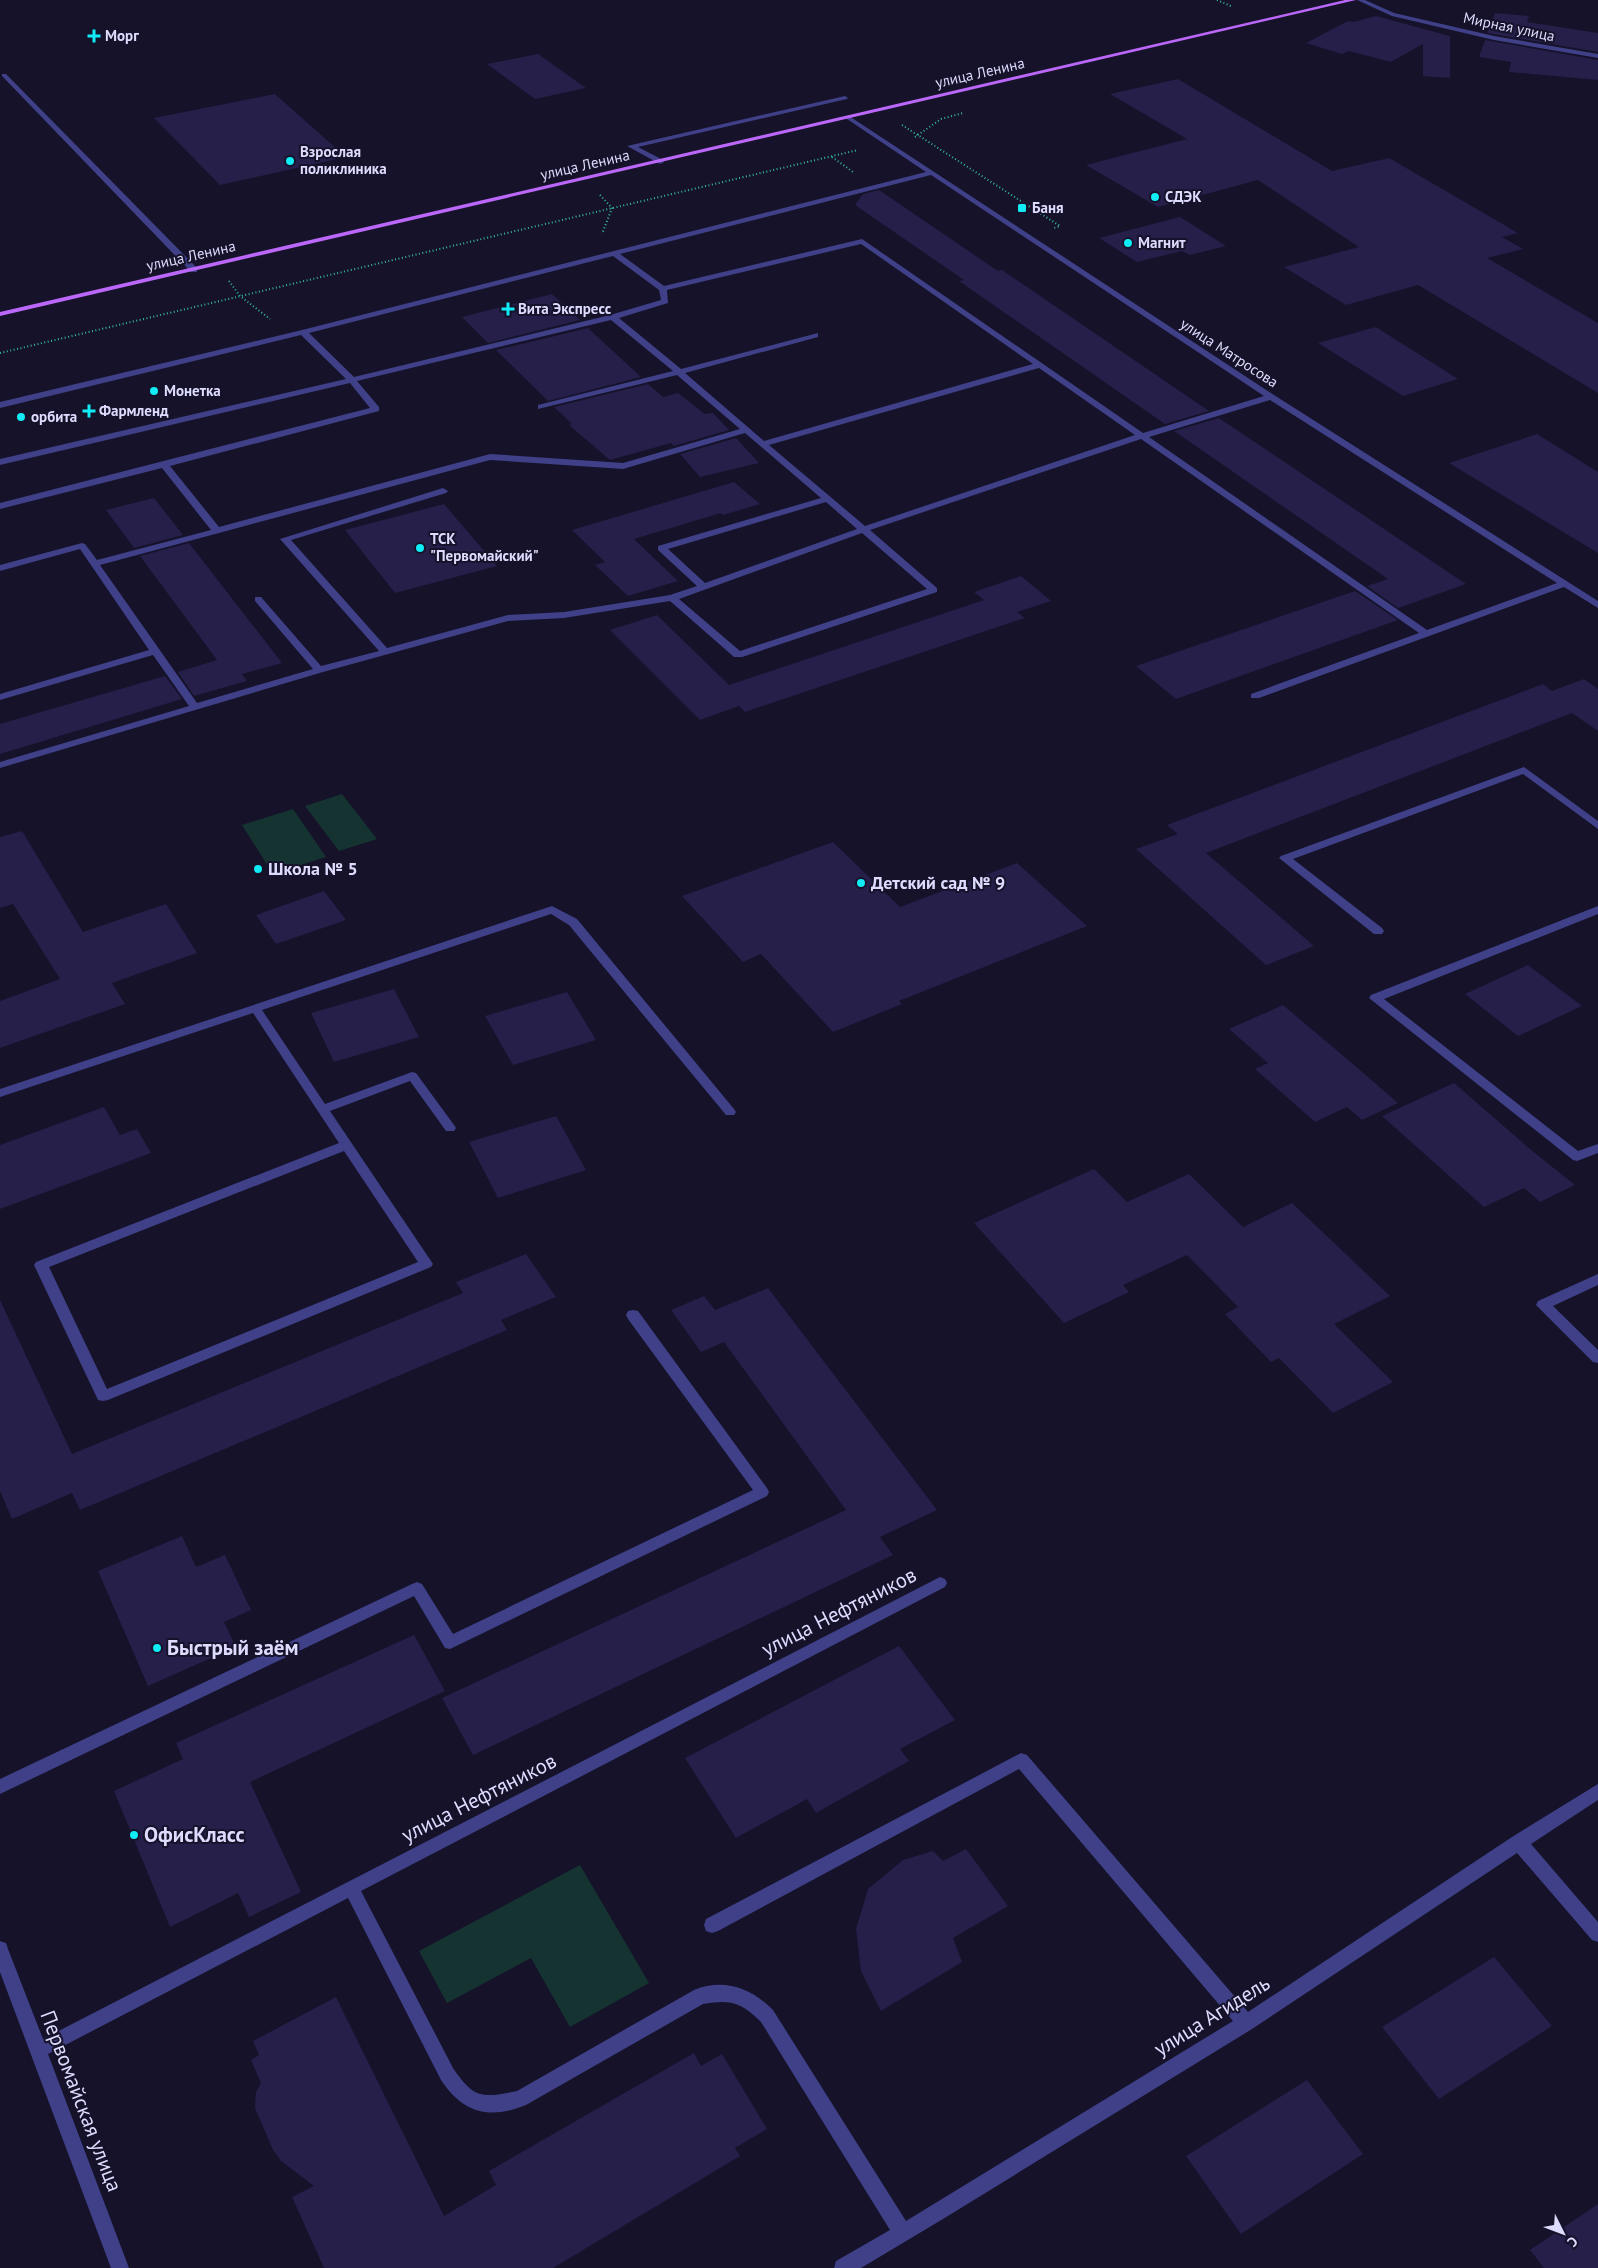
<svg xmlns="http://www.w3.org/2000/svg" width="1598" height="2268" viewBox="0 0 1598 2268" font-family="'PT Sans',sans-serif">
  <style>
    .green { fill: #153431 }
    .building { fill: #251f4a }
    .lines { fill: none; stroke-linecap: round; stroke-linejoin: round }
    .path { stroke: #36b8a9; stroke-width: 2; stroke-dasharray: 1 2.5; stroke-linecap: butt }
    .minor { fill: #3f4087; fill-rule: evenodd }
    .major { fill: #bb67f9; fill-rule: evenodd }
    .poi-dot { fill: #10ebf6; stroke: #15122a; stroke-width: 2 }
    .labels { text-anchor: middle; stroke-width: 4; stroke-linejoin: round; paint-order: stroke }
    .far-street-label { font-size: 15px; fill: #dedcfe; stroke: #15122a }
    .far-poi-label { font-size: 15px; font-weight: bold; fill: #dedcfe; stroke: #15122a; text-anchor: start }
    .poi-label { font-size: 18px; font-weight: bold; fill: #dedcfe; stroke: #15122a; text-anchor: start }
    .near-street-label { font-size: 21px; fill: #dedcfe; stroke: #15122a }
    .near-poi-label { font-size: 21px; font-weight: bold; fill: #dedcfe; stroke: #15122a; text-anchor: start }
  </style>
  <rect width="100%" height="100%" fill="#15122a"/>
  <path class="green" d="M342,794L377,839L339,851L305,806Z
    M293,809L326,857L273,874L242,825Z
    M580,1865L649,1983L570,2027L531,1958L447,2003L419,1951Z"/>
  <path class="building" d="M1495,13L1529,16L1527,22L1598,33V52L1487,33Z
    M1376,16L1450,36V78L1423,76V44L1391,62L1349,51L1342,54L1306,43L1348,21L1354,22Z
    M1485,40L1598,60V80L1509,72L1511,62L1479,57Z
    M538,54L586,88L535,99L487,64Z
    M1178,79L1332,171L1389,158L1518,233L1502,237L1523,249L1487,258L1598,323V393L1418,285L1346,305L1284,267L1359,247L1258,180L1158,207L1086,165L1187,139L1110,94Z
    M275,94L346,157L220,185L154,118Z
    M879,190L998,271L1002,270L1209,411L1165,424L959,281L964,280L855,205L863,194Z
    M1180,217L1226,246L1190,255L1182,251L1137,262L1099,238Z
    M552,294L580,320L488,343L462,317Z
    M1376,327L1458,379L1403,396L1318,343Z
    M588,328L641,377L548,401L496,350Z
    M648,384L663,397L678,393L705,414L713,413L729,430L674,446L671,443L610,460L569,425L572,424L554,407Z
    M1219,418L1466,584L1398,608L1367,586L1388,579L1174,431Z
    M1537,434L1598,472V553L1449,463Z
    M736,438L759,463L700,477L680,454Z
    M734,482L760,504L723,515L721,513L634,539L678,581L628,596L595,565L605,562L572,530Z
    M154,498L183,535L134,548L106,510Z
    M444,504L497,566L395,593L345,530Z
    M189,543L282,663L242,674L247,681L194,696L178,672L217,660L140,556Z
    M1021,576L1051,601L1017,612L1025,618L745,712L739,706L700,720L610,630L657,615L729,685L984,600L974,592Z
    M1355,591L1398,620L1176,699L1136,666Z
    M165,676L182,699L0,754V724Z
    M1584,679L1598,689V731L1572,713L1206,853L1314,946L1266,965L1136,849L1178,834L1167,825L1543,684L1552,691Z
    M22,831L83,932L166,904L197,953L112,983L125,1004L0,1048V1001L60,979L13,904L0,908V837Z
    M833,842L900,907L1017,863L1087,926L899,1001L902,1004L833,1032L761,954L743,962L682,896Z
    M324,891L346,920L276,944L256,915Z
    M1528,965L1582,1006L1518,1036L1465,994Z
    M394,989L419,1037L334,1062L311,1013Z
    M567,992L596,1040L513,1065L485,1016Z
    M1283,1005L1353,1064L1398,1103L1362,1120L1347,1107L1315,1122L1255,1069L1268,1063L1229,1029Z
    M1454,1083L1530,1149L1575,1185L1540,1202L1524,1188L1484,1207L1382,1116Z
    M104,1107L120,1135L137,1129L151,1153L0,1209V1145Z
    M556,1116L586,1170L498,1198L469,1142Z
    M1094,1169L1127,1202L1189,1174L1243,1227L1292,1203L1390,1296L1334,1324L1393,1382L1333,1413L1279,1358L1271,1362L1225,1314L1238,1307L1187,1255L1123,1285L1129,1292L1064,1323L974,1223Z
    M526,1254L556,1297L501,1320L507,1330L80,1510L72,1493L12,1519L0,1491V1300L72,1454L463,1293L456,1282Z
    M768,1288L937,1510L880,1537L893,1555L473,1755L442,1698L846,1510L724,1342L701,1352L671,1310L704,1296L715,1310Z
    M182,1536L196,1567L225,1555L251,1610L224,1622L236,1647L148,1686L98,1571Z
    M414,1635L445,1691L250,1782L301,1892L249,1917L238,1893L170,1927L114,1791L183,1759L176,1743Z
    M899,1646L955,1720L900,1749L909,1761L816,1813L807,1799L736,1838L685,1758Z
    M966,1849L1008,1906L953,1938L962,1962L881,2011L861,1971L856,1929L868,1889L903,1860L933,1851L943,1861Z
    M1494,1957L1552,2026L1439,2099L1382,2027Z
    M336,1997L444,2216L496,2185L489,2171L694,2053L701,2066L722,2054L767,2129L735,2148L740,2156L553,2268H324L292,2197L314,2186L281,2161L273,2150L255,2108L256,2092L261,2083L251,2060L259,2055L253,2041Z
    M1307,2080L1363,2154L1241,2234L1186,2156Z
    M1598,2204V2268H1544L1530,2250Z"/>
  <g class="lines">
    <path class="path" d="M1217,0L1233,7
      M902,125L1060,226L1054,228
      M915,137L941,119L963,113
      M832,157L853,172
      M600,195L612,208L602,234
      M229,281L240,296L270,319
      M0,353L858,150"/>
    <path class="minor" d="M1357,0H1365L1394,13L1494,36L1598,54V58L1494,40L1392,16Z
      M2,74H6L197,268V272H191L2,76Z
      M845,96L848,98L847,99L638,147L663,160L664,162L660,164L627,146Z
      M849,116L1274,395L1598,601V608L1564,587L1259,698H1251V694L1419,633L1141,439L870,530L937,588V592L742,657H734L670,601L564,618L508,621L323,672L0,768V762L189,706L153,655L0,700V694L149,650L80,549L0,571V565L82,543L85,544L97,560L211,530L162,468L0,509V503L370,408L350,383L0,465V459L346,379L301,335L0,408V402L302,330L926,172L847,119V117ZM931,175L1264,396L1143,433L862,239L664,286L620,254ZM861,244L1033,364L764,441L685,373L818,337V333L681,369L619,318L668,303L667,290ZM613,256L659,290L661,300L610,315L354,377L309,333ZM611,320L673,371L538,405V409L677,375L740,429L623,463L490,454L219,527L170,466L379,411V407L357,381ZM1039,368L1135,435L865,526L769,445ZM1270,400L1557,583L1427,630L1149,437ZM745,433L821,498L658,546V550L697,586L670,595L564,612L508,615L387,648L291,540L446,493L448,491L443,488L280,539L379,651L321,666L261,597H255V601L313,669L197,703L100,565L490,460L623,469ZM826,502L857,529L705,583L668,549ZM862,533L927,589L740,651L679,599Z
      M1524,767L1598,821V829L1523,774L1293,859L1382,928L1384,931L1382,934H1374L1279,858L1281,856Z
      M552,906L577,919L734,1109L736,1112L734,1115H726L569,925L551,914L262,1010L325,1104L412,1072L416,1073L454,1125L456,1128L454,1131H446L410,1081L330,1111L433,1264L431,1267L108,1400L103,1401L98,1400L34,1265L36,1262L339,1143L253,1013L0,1097V1089ZM344,1151L418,1262L107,1389L49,1267Z
      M1598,906V914L1384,999L1578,1151L1598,1144V1153L1577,1161L1573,1160L1369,998L1371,995Z
      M1598,1274V1285L1553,1306L1598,1350V1363L1593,1362L1536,1305L1538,1301Z
      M633,1310L638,1311L767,1488L769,1492L767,1496L450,1649L445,1648L414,1596L0,1794V1779L412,1584L417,1582L422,1584L453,1634L753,1490L628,1319L626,1315L628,1311Z
      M940,1577L945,1579L947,1583L945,1587L361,1891L453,2068C474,2099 482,2098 517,2091L694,1990C724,1978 751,1988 773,2010L906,2221L1233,2021L1019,1769L718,1931L712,1933L706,1931L704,1925L706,1919L1021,1753L1027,1755L1248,2012L1512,1837L1598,1784V1800L1531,1844L1598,1922V1942L1592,1940L1517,1853L1252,2029L943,2219L861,2268H834L836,2261L890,2230L761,2022C741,2002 730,1999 703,2004L526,2105C489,2120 463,2113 441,2080L348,1898L48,2054L129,2268H111L0,1972V1941L6,1943L8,1949L43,2039Z"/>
    <path class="major" d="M1345,0H1356L0,316V312Z"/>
  </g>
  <g class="poi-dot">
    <path d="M91.5 28.5h5v5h5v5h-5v5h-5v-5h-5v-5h5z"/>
    <circle cx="290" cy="161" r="5"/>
    <circle cx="1155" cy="197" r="5"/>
    <rect x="1017" y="203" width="10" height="10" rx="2.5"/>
    <circle cx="1128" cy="243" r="5"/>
    <path d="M505.5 301.5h5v5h5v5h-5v5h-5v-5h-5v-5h5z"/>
    <circle cx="154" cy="391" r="5"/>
    <path d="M86.5 403.5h5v5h5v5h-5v5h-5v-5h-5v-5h5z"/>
    <circle cx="21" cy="417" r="5"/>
    <circle cx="420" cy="548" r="5"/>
    <circle cx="258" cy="869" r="5"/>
    <circle cx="861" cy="883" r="5"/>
    <circle cx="157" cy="1648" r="5"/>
    <circle cx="134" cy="1835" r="5"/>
  </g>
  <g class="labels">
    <g class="far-street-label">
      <text transform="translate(1509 27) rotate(12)" y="5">Мирная улица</text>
      <text transform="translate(980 73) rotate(-13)" y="5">улица Ленина</text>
      <text transform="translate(585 165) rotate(-13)" y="5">улица Ленина</text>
      <text transform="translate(191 256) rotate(-13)" y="5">улица Ленина</text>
      <text transform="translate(1229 353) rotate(33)" y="5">улица Матросова</text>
    </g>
    <g class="far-poi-label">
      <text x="105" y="41">Морг</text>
      <text x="300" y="157">Взрослая<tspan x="300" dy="17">поликлиника</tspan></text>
      <text x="1165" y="202">СДЭК</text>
      <text x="1032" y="213">Баня</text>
      <text x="1138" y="248">Магнит</text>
      <text x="518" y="314">Вита Экспресс</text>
      <text x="164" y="396">Монетка</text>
      <text x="99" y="416">Фармленд</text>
      <text x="31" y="422">орбита</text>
      <text x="430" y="544">ТСК<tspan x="430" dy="17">"Первомайский"</tspan></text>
    </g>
    <g class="poi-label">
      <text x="268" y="875">Школа № 5</text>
      <text x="871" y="889">Детский сад № 9</text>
    </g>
    <g class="near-street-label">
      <text transform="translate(839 1612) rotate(-27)" y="7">улица Нефтяников</text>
      <text transform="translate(479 1798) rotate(-27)" y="7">улица Нефтяников</text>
      <text transform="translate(1212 2016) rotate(-32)" y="7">улица Агидель</text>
      <text transform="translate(81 2101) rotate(69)" y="7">Первомайская улица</text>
    </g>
    <g class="near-poi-label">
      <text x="167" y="1655">Быстрый заём</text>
      <text x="144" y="1842">ОфисКласс</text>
    </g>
  </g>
  <g transform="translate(1563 2233) rotate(132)" stroke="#15122a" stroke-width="4" paint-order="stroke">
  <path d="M0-4L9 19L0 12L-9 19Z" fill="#dedcfe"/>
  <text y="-8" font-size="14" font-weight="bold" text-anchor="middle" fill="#dedcfe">С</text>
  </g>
</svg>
